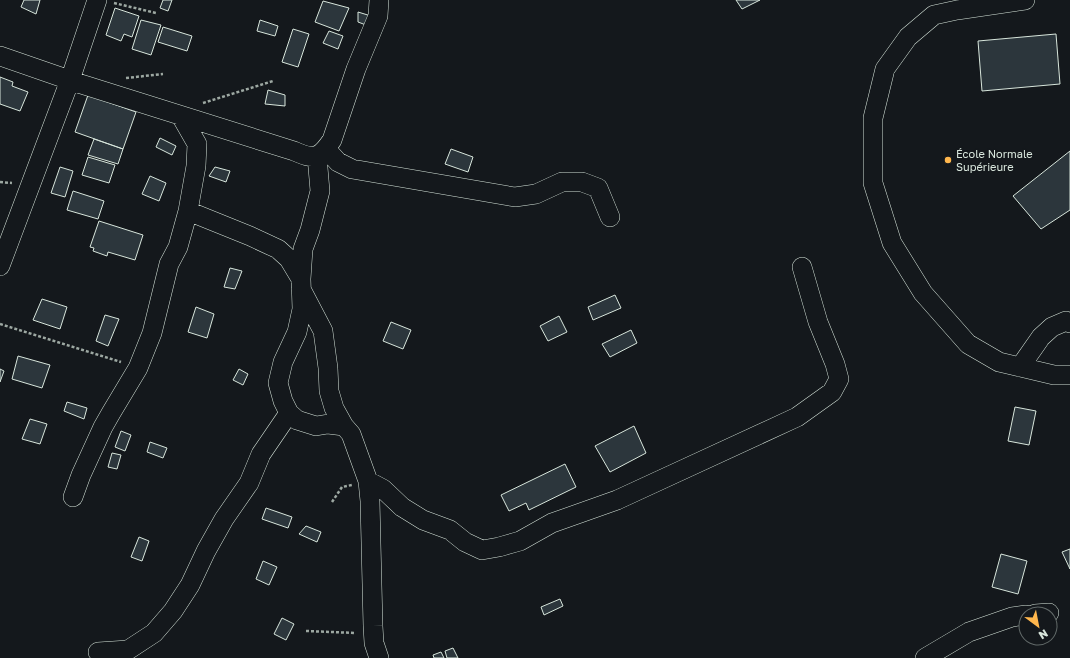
<svg xmlns="http://www.w3.org/2000/svg" width="1070" height="658" viewBox="0 0 1070 658" font-family="'Golos Text',sans-serif">
  <style>
    .building { fill: #2c363c; stroke: #d8e6dc }
    .lines { fill: none; stroke-linecap: round; stroke-linejoin: round }
    .minor-casing { stroke: #d8e6dc; stroke-width: 20 }
    .path { stroke: #9da8a2; stroke-width: 2.5; stroke-dasharray: 3 2; stroke-linecap: butt }
    .minor { stroke: #14181c; stroke-width: 19 }
    .poi-dot { fill: #ffb74d; stroke: #14181c; stroke-width: 1.5 }
    .labels { text-anchor: middle; stroke-width: 3; stroke-linejoin: round; paint-order: stroke }
    .poi-label { font-size: 11px; fill: #d8e6dc; stroke: #14181c; text-anchor: start }
  </style>
  <rect width="100%" height="100%" fill="#14181c"/>
  <path class="building" d="M24,0H40L36,14L21,7Z
    M163,0H172L168,11L160,8Z
    M736,0H760L742,9Z
    M323,1L349,8L339,31L315,22Z
    M115,8L139,16L132,37L124,34L121,41L106,35Z
    M358,12L371,16L366,25L358,22Z
    M141,20L161,25L151,55L132,49Z
    M260,20L278,26L275,36L257,31Z
    M163,27L192,36L187,51L158,42Z
    M293,29L309,34L298,67L282,62Z
    M329,31L343,36L338,49L323,43Z
    M1056,34L1060,84L982,91L978,41Z
    M0,77L13,82L12,86L28,92L20,111L0,104Z
    M268,90L285,95V106L265,104Z
    M88,95L136,112L123,149L75,132Z
    M160,138L176,146L172,155L156,147Z
    M94,139L123,149L118,164L88,155Z
    M451,149L473,157L468,172L445,164Z
    M1070,151V210L1041,229L1013,196Z
    M88,157L115,165L109,183L82,175Z
    M60,167L73,171L65,197L51,193Z
    M215,167L230,171L226,182L209,176Z
    M150,176L166,183L159,201L142,194Z
    M73,191L104,201L98,219L67,210Z
    M99,221L143,235L135,260L108,252L107,256L93,251L94,248L90,247Z
    M230,268L242,271L235,289L224,287Z
    M615,295L621,308L593,320L588,307Z
    M42,299L67,307L60,329L33,320Z
    M196,307L214,314L207,338L188,332Z
    M105,315L119,319L108,346L96,341Z
    M559,316L567,332L548,341L540,326Z
    M391,322L411,330L403,349L383,341Z
    M631,330L637,343L610,357L602,344Z
    M18,356L50,365L42,388L12,379Z
    M0,369L4,371L0,382Z
    M239,369L248,374L243,385L233,380Z
    M67,402L87,408L84,419L64,411Z
    M1015,407L1036,411L1029,445L1008,441Z
    M30,419L47,424L40,444L22,439Z
    M634,426L646,453L610,472L595,446Z
    M121,431L131,435L125,451L115,447Z
    M150,442L167,448L163,458L147,452Z
    M112,453L121,455L117,469L108,467Z
    M565,464L576,487L529,510L526,503L509,511L501,495Z
    M266,508L292,517L288,528L262,519Z
    M306,526L321,532L317,542L299,534Z
    M139,537L149,541L142,561L131,557Z
    M1070,549V569L1062,552Z
    M1001,554L1027,561L1018,594L992,587Z
    M263,561L277,567L269,585L256,579Z
    M560,599L563,606L544,615L541,607Z
    M282,618L294,624L286,640L274,634Z
    M453,648L458,658H447L445,651Z
    M441,652L444,658H434L433,655Z"/>
  <g class="lines">
    <defs>
      <path id="minor" d="M1025,0L957,10L934,15L908,37L885,69L873,118V183L892,243L923,293L968,344L999,362L1054,375H1070
        M0,56L81,84L294,151C314,160 319,159 332,140L356,69L378,16L379,0
        M326,149L338,162L352,169L515,197L536,194L562,182H582L598,188L610,217
        M317,156L320,191L310,230L303,249L301,279L302,309L297,332L283,362L278,383L283,401L289,413L297,420L316,426L328,424L344,426
        M188,211L250,236L278,249L289,259L301,279
        M0,266L70,80L97,0
        M301,289L323,331L328,368L329,391L334,408L344,426L351,434L368,481L370,501L373,626L374,643L379,658
        M1020,367L1041,337L1052,327L1066,321L1070,323
        M368,481L383,489L402,507L423,520L450,530L465,542L482,550L499,547L520,541L552,523L617,500L797,417L832,392L839,379L835,364L818,322L802,267
        M73,497L81,475L103,427L111,413L138,368L152,333L169,264L178,247L188,211L196,166L197,144L181,116
        M1035,614L1049,613
        M98,652L128,650L154,633L173,611L190,585L206,551L224,519L249,483L261,454L289,413
        M925,658L969,632L1012,617L1026,615"/>
    </defs>
    <use href="#minor" class="minor-casing"/>
    <path class="path" d="M114,3L156,13
      M126,78L163,74
      M203,103L273,81
      M0,182L12,183
      M0,324L121,362
      M332,502L342,487L352,485
      M306,631L356,633"/>
    <use href="#minor" class="minor"/>
  </g>
  <circle class="poi-dot" cx="948" cy="160" r="4"/>
  <g class="labels">
    <g class="poi-label">
      <text x="956" y="158">École Normale<tspan x="956" dy="13">Supérieure</tspan></text>
    </g>
  </g>
  <g transform="translate(1038 626) rotate(148)"><circle r="19" fill="#14181c" stroke="#626a69"/>
  <path d="M0-3L7 15L0 10L-7 15Z" fill="#ffb74d"/>
  <text y="-6" font-size="11" font-weight="bold" text-anchor="middle" fill="#d8e6dc">N</text>
  </g>
</svg>
